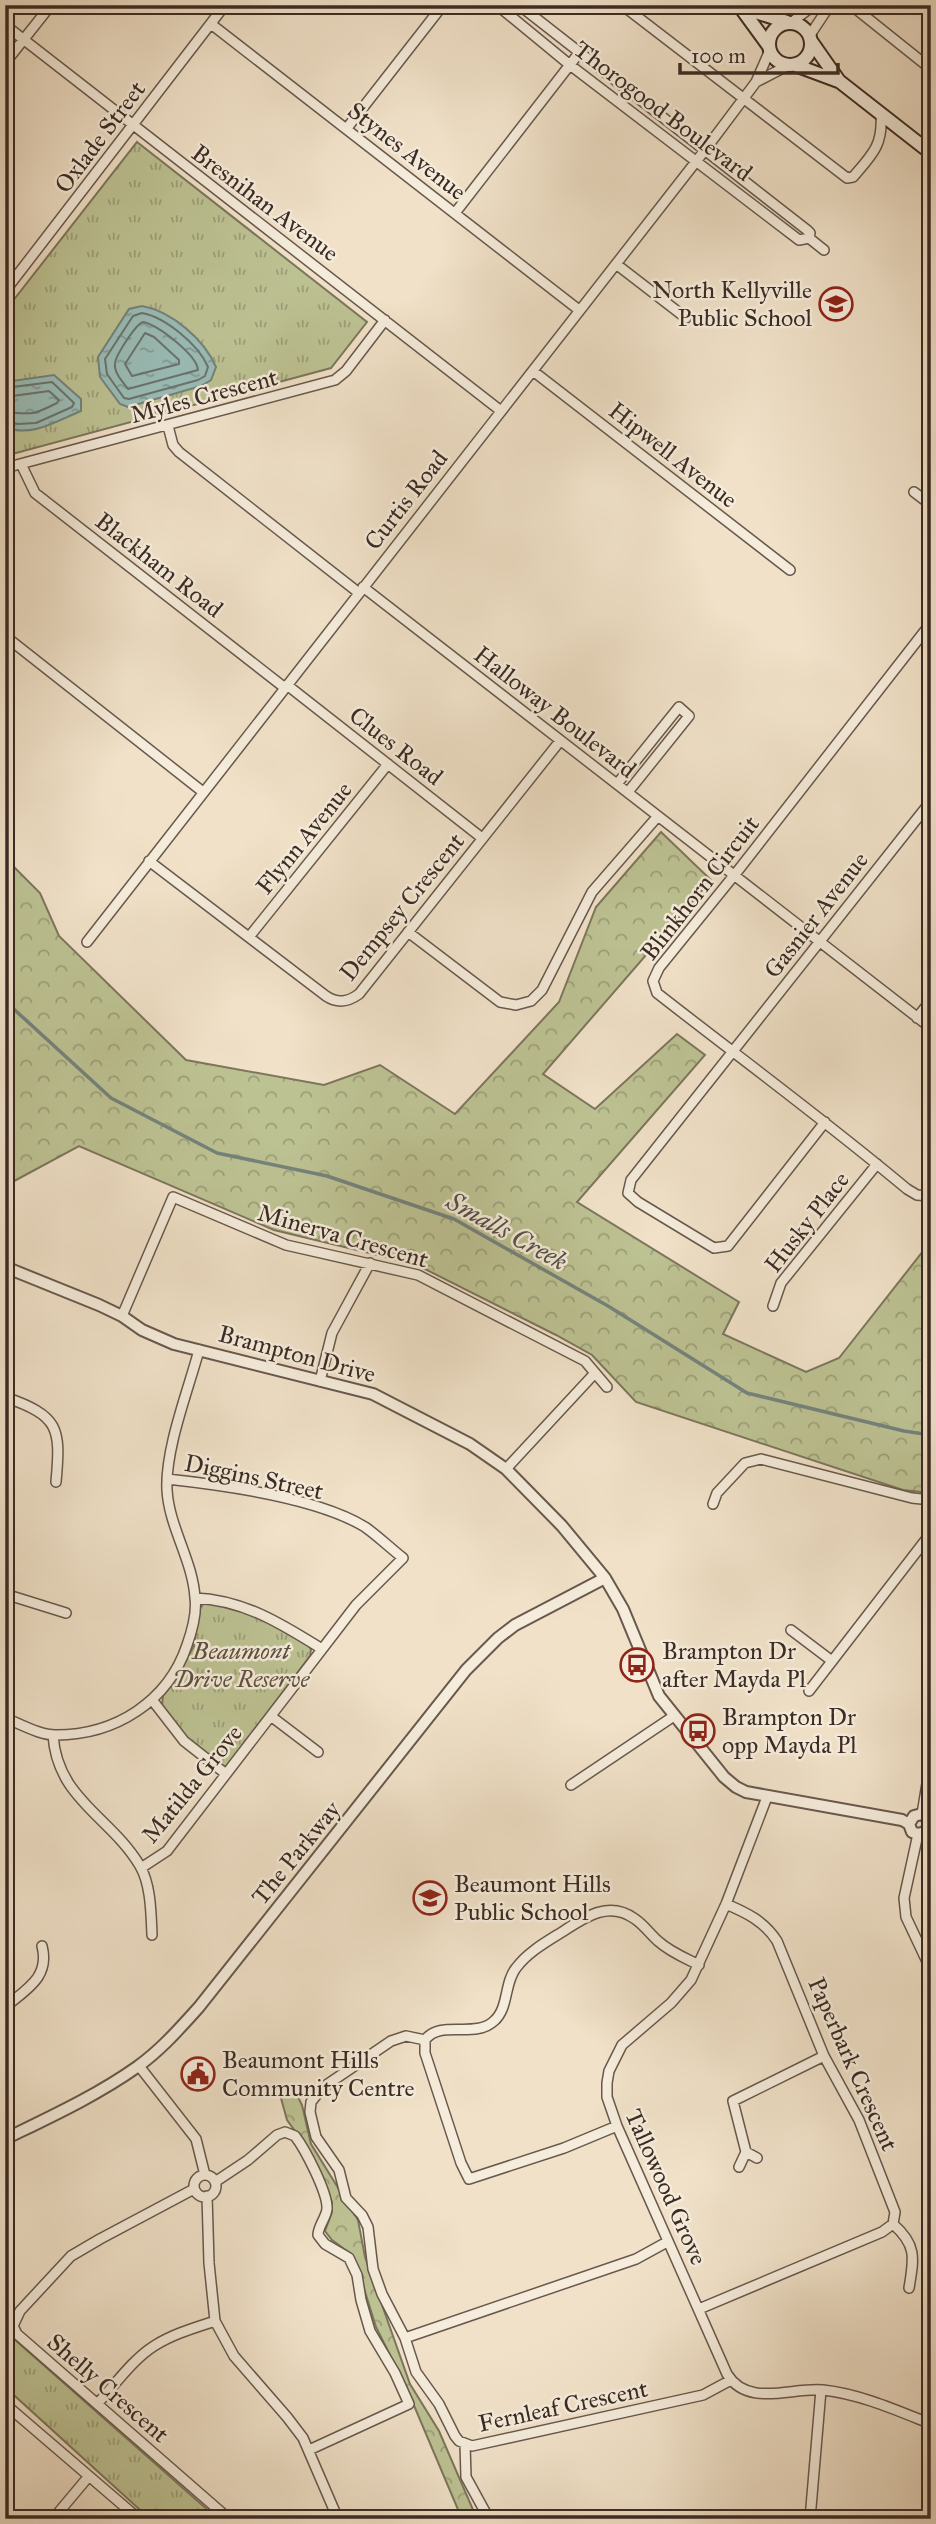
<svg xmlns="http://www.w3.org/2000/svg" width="936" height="2524" viewBox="0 0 936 2524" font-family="'IM FELL Great Primer',serif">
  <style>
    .forest { fill: url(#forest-crowns); stroke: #7c765c; stroke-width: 2 }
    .park { fill: url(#park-tufts); stroke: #7c765c; stroke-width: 2 }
    .water { fill: url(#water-ripples); stroke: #74837c; stroke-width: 2 }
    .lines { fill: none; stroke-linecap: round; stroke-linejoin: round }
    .shore { stroke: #6a746e; stroke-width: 2 }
    .stream { stroke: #74837c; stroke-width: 3.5 }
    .minor-casing { stroke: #68584d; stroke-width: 12 }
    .tertiary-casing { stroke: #68584d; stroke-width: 14 }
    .secondary-casing { stroke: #3b2b24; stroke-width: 16 }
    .minor { stroke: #f5ecdb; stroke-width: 9 }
    .tertiary { stroke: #f5ecdb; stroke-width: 10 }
    .secondary { stroke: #f5ecdb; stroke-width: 12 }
    .labels { text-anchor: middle; stroke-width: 5; stroke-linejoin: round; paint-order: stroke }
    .street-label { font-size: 24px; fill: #3b2b24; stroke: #f5ecdb }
    .poi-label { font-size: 24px; fill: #3b2b24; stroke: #f5ecdb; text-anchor: start }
    .park-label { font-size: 24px; font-style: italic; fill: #5c5140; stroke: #f5ecdb }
    .water-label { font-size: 26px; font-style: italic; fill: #535049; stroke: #f5ecdb }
  </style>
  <defs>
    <pattern id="forest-crowns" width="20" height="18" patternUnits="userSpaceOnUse" patternTransform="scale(1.75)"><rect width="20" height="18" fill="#bdc293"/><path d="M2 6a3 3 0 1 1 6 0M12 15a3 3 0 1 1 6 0" fill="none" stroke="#9b9e78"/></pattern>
    <pattern id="park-tufts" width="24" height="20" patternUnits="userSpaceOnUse" patternTransform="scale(1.75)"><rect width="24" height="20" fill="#bdc293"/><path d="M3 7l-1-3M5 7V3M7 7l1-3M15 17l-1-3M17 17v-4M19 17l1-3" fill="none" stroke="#9b9e78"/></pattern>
    <pattern id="water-ripples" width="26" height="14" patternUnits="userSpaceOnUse" patternTransform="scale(1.75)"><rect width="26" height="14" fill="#9abdb7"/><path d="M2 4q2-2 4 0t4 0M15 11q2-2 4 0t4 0" fill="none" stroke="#7f9a95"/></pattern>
  </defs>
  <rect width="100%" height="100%" fill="#f0e1c8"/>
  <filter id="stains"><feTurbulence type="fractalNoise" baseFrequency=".00286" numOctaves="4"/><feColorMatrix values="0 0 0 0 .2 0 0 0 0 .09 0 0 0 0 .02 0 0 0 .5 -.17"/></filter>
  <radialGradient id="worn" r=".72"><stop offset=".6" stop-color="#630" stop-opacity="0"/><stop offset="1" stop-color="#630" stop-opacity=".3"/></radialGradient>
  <path class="forest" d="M661,832L711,880L543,1074L595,1109L677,1034L705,1055L577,1202L739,1302L723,1334L806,1372L839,1358L931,1241V1493L903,1490L636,1402L592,1355L556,1335L415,1264L274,1230L79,1146L5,1186V858L40,893L59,936L186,1060L324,1085L380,1065L455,1114L559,1002L596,907Z
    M286,2085L295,2091L302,2105L311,2144L358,2220L365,2257L410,2384L439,2431L477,2519H462L407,2389L376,2327L356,2263L351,2254L332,2240L325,2231L332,2212V2202L303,2142L287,2120L279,2091L280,2086Z"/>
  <path class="park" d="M137,142L367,322L331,368L5,456V311Z
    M204,1603C240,1602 276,1626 306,1643L311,1649L310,1656L227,1767H222L184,1736L162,1706L163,1695L172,1685L194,1646L199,1610Z
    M5,2331L218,2519H150L5,2387Z"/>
  <path class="water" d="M142,306C171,311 204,339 216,367L211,380L201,386L128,407L120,404L100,377L98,357L129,309Z
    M54,375L81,399V411C56,421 32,438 5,427V382Z"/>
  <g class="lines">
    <path class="shore" d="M142,313C165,317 199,345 208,367L205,376L198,380L129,399L124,398L107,374L105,359L133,316Z
      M143,322C158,325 197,355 198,370L128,389C123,382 114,373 115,364C115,356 136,324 143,322Z
      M145,333L154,337L179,360V364L132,376L125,364Z
      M5,388L52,382L74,403L72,407L36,423L18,424L5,421
      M5,397L49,391L59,400L57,403C31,416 33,414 5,412"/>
    <path class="stream" d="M5,1001L111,1098L217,1153L327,1176L454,1219L608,1306L747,1393L904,1431L931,1435"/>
    <defs>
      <path id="minor" d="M497,5L570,65L799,240L809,238L810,233L807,230L519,5
        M622,5L847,178L853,177C873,154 883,145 881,114
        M851,5L931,69
        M792,22L814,5
        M211,24L579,310
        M5,25L501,411
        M810,35L830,5
        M5,63L51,5
        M756,82L789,65
        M347,128L443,5
        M455,213L579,53
        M809,238L824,250
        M616,264L686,318
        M5,291L225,5
        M533,371L790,570
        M168,426L173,445L179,452L359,593
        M21,464L35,493L285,688
        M5,468L335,380L346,371L385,320
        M914,492L931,505
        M363,587L931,1028
        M931,623L740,868L659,968L653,981L657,993C740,1058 826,1121 907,1189L917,1195L931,1196
        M5,636L203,792
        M287,685L482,838
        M617,784L679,707L689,716L628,792
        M149,861L326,996C338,1004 348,1002 359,994L560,741
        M408,932L500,1002L516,1005L531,1001L542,990L592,892L658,816
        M249,937L388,764
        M87,942L705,150L756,82L770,50
        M917,1018L931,1000
        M825,1122L728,1246L714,1248L638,1202L628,1193L631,1180L931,801
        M773,1306L781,1283L877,1164
        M122,1316L173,1197L286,1245L418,1275L585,1361L607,1387
        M320,1381L332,1333L370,1263
        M5,1397C59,1416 61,1427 56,1482
        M506,1469L595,1373
        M713,1504L717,1493L745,1463L761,1459L912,1498L931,1500
        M5,1594L66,1613
        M195,1598C244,1600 282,1624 322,1649
        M791,1630L832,1661
        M809,1691L931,1533
        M153,1701L184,1741L226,1774
        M272,1717L318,1752
        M5,1718C21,1724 39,1735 56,1735C115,1735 168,1702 187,1645C192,1631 197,1613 195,1598C193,1561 169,1527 167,1490C165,1449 188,1391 199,1350
        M53,1735C57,1799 111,1817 140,1866C151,1885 151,1913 152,1935
        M571,1785L674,1716
        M767,1797L726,1904L691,1980L671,2003L622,2045L609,2071L607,2083V2097L617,2126L727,2374C748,2408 791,2387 823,2390C860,2394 896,2410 931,2424
        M922,1814L931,1759
        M918,1834L904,1898L906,1917L931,1970
        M141,1868L167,1851L356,1605L403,1558C390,1548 378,1536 365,1527C318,1498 223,1485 167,1479
        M5,1887L8,1890
        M5,2007C27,1989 50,1977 42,1946
        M139,2066L196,2139L205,2175
        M617,2126L564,2148L469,2179L461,2163L425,2053V2040C440,2019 475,2039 494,2021C509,2008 504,1983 516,1968C528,1952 546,1942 562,1932C585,1917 609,1900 635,1919C644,1925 650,1934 658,1941C670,1952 685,1958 699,1965
        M746,2152L733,2101L824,2056
        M739,2167L746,2152L757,2158
        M194 2186a11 11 0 1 1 22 0a11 11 0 1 1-22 0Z
        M215,2182L248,2160L277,2135L285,2132L295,2136C305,2149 328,2193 327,2209C326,2218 318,2226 318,2235L325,2244L349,2258L357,2275L361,2300L370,2331L395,2373L409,2404L309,2450
        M194,2189L100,2239L71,2256L20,2311L13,2326L17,2334L229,2519
        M207,2196L209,2263L215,2321L234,2356L287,2417L303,2438L338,2519
        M893,2224C917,2245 914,2258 909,2288
        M667,2242L636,2259L405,2338L416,2372L439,2404L455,2436L459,2441L472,2446L703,2395L731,2380
        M699,2309L882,2232L893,2224L895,2212L859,2120L824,2056L777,1941C764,1921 747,1913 726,1904
        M405,2338L382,2294L373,2269L368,2227L362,2215L346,2198L339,2170L316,2137L310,2112L311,2102L322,2088L391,2041L406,2036L425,2040
        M5,2404L139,2519
        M97,2404C115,2385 132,2360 154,2346C173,2334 194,2328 215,2321
        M465,2444L466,2477L489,2519
        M53,2519L89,2476
        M732,2519L767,2515L810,2518
        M810,2519L821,2390"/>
      <path id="tertiary" d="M5,1267L99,1305L122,1316L142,1330L174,1344L373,1394L470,1444L506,1469L562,1526L605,1578L623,1609L659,1696L724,1777L736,1787L746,1792L902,1820L909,1824
        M909,1824L914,1816L922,1814L928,1819L929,1825
        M909,1824L912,1832L918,1834L925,1832L929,1825
        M5,2139C50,2117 96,2096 137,2067C161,2050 180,2028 199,2007L466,1670L498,1638L515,1625L605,1578
        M931,2449L929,2474L931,2488"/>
      <path id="secondary" d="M740,7L787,22
        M741,8L768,45
        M769 44a21 21 0 1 1 42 0a21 21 0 1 1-42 0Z
        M811,41L839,81L931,153
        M795,65L838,81"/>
    </defs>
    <use href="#minor" class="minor-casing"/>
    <use href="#tertiary" class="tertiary-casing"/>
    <use href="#secondary" class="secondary-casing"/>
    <use href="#minor" class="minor"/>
    <use href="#tertiary" class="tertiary"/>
    <use href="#secondary" class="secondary"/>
  </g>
  <defs>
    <symbol id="school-ring" viewBox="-11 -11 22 22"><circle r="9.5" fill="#f5ecdb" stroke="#8f2418" stroke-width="1.5"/><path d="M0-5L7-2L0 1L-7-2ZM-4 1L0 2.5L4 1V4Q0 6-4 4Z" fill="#8f2418"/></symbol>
    <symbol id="bus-ring" viewBox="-11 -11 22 22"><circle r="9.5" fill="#f5ecdb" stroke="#8f2418" stroke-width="1.5"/><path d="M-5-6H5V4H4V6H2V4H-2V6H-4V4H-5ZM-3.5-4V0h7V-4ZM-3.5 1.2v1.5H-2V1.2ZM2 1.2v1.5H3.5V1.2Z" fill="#8f2418"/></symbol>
    <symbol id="civic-ring" viewBox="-11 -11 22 22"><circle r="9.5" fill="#f5ecdb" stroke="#8f2418" stroke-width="1.5"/><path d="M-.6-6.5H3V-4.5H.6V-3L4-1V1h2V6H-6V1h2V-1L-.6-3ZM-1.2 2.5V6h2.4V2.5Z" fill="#8f2418"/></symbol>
  </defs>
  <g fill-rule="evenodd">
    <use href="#school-ring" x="817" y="285" width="38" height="38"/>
    <use href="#bus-ring" x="618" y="1646" width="38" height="38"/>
    <use href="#bus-ring" x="679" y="1712" width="38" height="38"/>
    <use href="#school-ring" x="411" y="1879" width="38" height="38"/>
    <use href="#civic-ring" x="179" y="2055" width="38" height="38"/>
  </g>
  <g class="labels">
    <g class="street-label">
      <text transform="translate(663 111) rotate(37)" y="8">Thorogood Boulevard</text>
      <text transform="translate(100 137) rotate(-53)" y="8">Oxlade Street</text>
      <text transform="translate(407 151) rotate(38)" y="8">Stynes Avenue</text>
      <text transform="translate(265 203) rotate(37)" y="8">Bresnihan Avenue</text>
      <text transform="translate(204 396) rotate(-15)" y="8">Myles Crescent</text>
      <text transform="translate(673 455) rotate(38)" y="8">Hipwell Avenue</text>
      <text transform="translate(406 500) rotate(-52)" y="8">Curtis Road</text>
      <text transform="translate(159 565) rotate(38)" y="8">Blackham Road</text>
      <text transform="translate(555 712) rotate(38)" y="8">Halloway Boulevard</text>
      <text transform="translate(396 746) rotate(38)" y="8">Clues Road</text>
      <text transform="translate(304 838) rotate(-51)" y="8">Flynn Avenue</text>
      <text transform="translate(700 888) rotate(-52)" y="8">Blinkhorn Circuit</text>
      <text transform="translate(402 907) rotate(-51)" y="8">Dempsey Crescent</text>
      <text transform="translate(816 915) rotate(-52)" y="8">Gasnier Avenue</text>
      <text transform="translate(807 1222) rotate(-52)" y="8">Husky Place</text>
      <text transform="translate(343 1236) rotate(16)" y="8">Minerva Crescent</text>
      <text transform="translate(297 1354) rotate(15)" y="8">Brampton Drive</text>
      <text transform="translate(254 1477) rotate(12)" y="8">Diggins Street</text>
      <text transform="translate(192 1784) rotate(-51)" y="8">Matilda Grove</text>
      <text transform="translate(296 1853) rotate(-51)" y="8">The Parkway</text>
      <text transform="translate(853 2064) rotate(66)" y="8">Paperbark Crescent</text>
      <text transform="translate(666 2187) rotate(66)" y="8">Tallowood Grove</text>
      <text transform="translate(108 2388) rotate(41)" y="8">Shelly Crescent</text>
      <text transform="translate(563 2406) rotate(-12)" y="8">Fernleaf Crescent</text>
    </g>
    <g class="poi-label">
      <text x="812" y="298" text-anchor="end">North Kellyville<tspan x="812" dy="28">Public School</tspan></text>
      <text x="662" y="1659">Brampton Dr<tspan x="662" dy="28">after Mayda Pl</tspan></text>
      <text x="722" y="1725">Brampton Dr<tspan x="722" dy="28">opp Mayda Pl</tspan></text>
      <text x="454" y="1892">Beaumont Hills<tspan x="454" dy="28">Public School</tspan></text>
      <text x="222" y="2068">Beaumont Hills<tspan x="222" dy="28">Community Centre</tspan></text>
    </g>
    <g class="park-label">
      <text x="241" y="1659">Beaumont<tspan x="241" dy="28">Drive Reserve</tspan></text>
    </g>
    <g class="water-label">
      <text transform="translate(507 1231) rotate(29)" y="9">Smalls Creek</text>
    </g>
  </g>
  <rect width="936" height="2524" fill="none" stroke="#f0e1c8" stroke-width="28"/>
  <rect x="7" y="7" width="922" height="2510" fill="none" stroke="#3b2b24" stroke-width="3.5"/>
  <rect x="14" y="14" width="908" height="2496" fill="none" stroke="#3b2b24" stroke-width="2"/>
  <path d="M680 63v10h158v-10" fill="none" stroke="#3b2b24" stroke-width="3.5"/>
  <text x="691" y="63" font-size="21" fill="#3b2b24" stroke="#f5ecdb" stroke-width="5" paint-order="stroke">100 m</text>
  <rect width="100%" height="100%" filter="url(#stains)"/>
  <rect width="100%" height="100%" fill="url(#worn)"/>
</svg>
